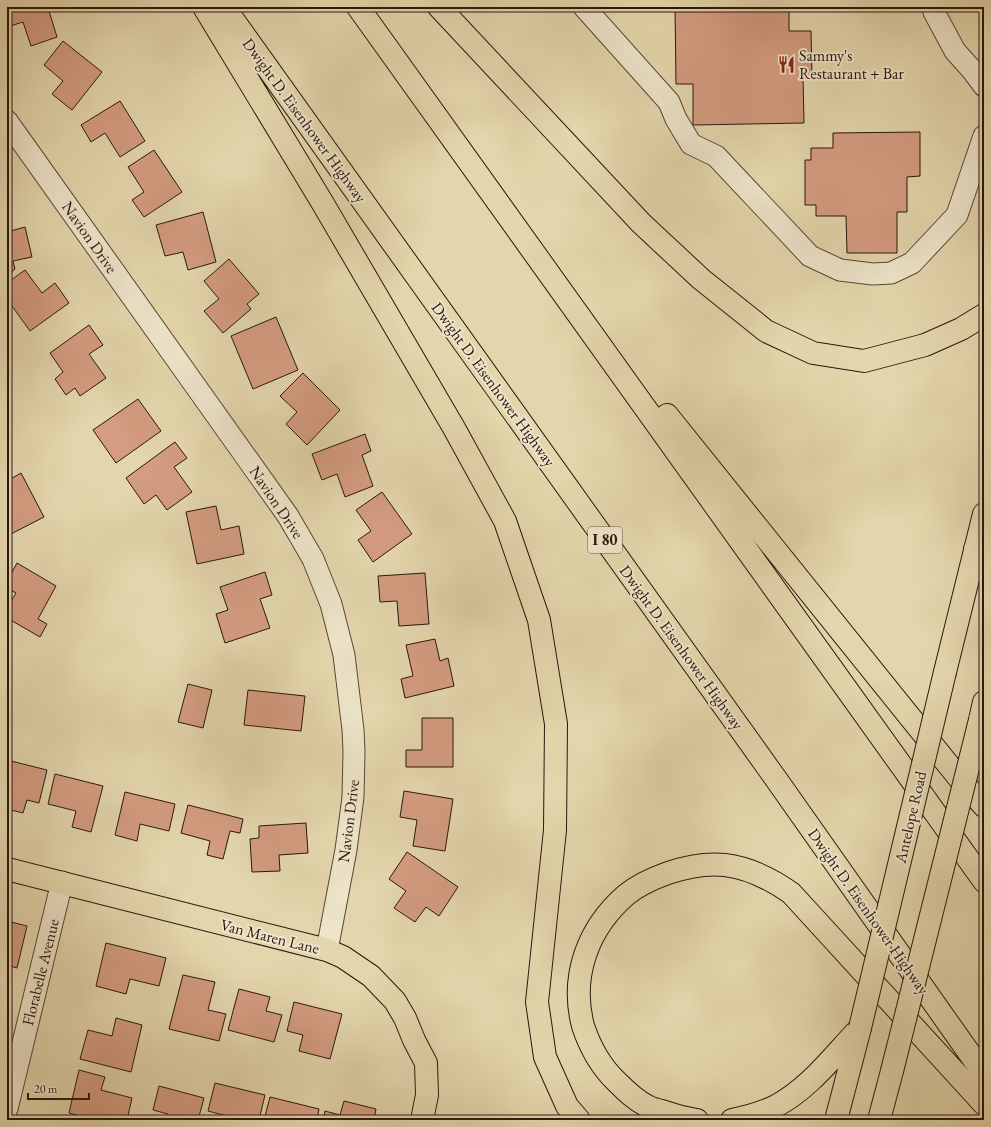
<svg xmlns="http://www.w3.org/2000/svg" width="991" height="1127" viewBox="0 0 991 1127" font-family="'EB Garamond',serif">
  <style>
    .building { fill: #d49c80; stroke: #2a160e }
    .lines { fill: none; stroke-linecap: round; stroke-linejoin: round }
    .minor-casing { stroke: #584636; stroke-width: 23 }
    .major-casing { stroke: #2a160e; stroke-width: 24 }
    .highway-casing { stroke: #2a160e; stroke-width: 24 }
    .minor { stroke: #ede4c9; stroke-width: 21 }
    .major { stroke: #e4d6ac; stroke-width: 22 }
    .highway { stroke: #e4d6ac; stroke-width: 22 }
    .major-bridge-casing { stroke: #2a160e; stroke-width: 24; stroke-linecap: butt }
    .major-bridge { stroke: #e4d6ac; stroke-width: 22 }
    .labels { text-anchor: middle; stroke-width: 4; stroke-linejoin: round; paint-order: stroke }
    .shield { fill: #ede4c9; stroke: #645446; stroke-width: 1 }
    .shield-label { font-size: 15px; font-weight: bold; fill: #2a160e }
    .poi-label { font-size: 16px; fill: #2a160e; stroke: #ede4c9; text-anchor: start }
    .street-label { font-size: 16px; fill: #2a160e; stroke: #ede4c9 }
  </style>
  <rect width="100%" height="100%" fill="#e4d6ac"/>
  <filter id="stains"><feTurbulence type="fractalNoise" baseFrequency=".005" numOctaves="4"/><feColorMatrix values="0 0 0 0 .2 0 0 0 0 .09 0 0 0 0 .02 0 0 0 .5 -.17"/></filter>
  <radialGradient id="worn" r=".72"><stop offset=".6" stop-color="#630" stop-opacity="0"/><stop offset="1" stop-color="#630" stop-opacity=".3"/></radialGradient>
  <path class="building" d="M7,7H59L49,11L57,37L31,46L23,22L7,27Z
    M675,7H789V31H811L812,77H803L804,123L693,125V84H676Z
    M63,41L102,72L72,110L52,94L63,81L44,65Z
    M120,101L145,141L120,157L105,133L91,142L81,125Z
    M920,132V176L907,177V212H897V253H847L846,216H816V205H805V160H811V148H833V133Z
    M154,150L182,192L144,217L132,200L144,192L128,167Z
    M203,212L216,262L188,270L183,252L165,256L156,225Z
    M25,227L32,257L13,261L15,269L7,276V232Z
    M229,259L259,294L247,304L251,309L223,333L204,311L219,299L204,281Z
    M25,270L42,293L55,283L69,303L30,331L7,299V283Z
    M276,317L298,370L253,389L231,336Z
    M89,325L103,345L89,354L106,378L80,396L75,388L66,395L55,379L63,372L50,353Z
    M303,373L340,410L307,445L286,424L297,412L280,396Z
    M138,399L161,431L116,463L93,430Z
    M365,434L371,451L362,455L373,486L345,497L337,474L322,480L312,454Z
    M175,442L187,458L174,467L192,492L167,510L156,495L144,504L126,478Z
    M21,473L44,517L7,536V481Z
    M382,492L412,534L373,562L358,540L371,531L356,510Z
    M216,506L221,530L239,526L244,554L197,564L186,512Z
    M17,563L56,586L38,619L47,624L40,637L7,618V608L16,593L7,588V581Z
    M265,572L272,595L260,599L270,628L225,643L216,614L228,610L220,587Z
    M425,573L429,624L399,626L397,601L380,602L378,576Z
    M435,639L440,661L448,658L454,686L405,698L401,679L413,676L406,645Z
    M188,684L212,690L203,728L178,722Z
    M248,690L305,696L301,731L244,725Z
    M422,718H453V767H406V750H422Z
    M7,760L47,770L39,803L27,800L23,813L7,809L10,794L7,793Z
    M55,774L103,786L91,832L72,827L76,811L48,804Z
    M404,791L453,799L445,851L413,846L417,820L400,817Z
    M125,792L175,804L169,831L140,824L137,841L115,835Z
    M188,805L243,819L240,833L230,831L223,859L207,855L210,841L181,833Z
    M306,823L308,853L279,855L280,871L252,872L250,839L259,838V826Z
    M407,852L458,887L439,916L426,907L415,922L394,908L406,891L389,879Z
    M7,921L27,926L17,968L7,965Z
    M106,943L166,958L159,986L130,979L126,994L96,986Z
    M183,975L215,982L208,1010L226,1014L219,1041L169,1029Z
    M239,989L270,997L266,1011L282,1015L274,1042L228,1030Z
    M294,1002L342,1014L330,1059L299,1051L303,1035L287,1031Z
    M116,1018L142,1025L131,1072L80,1059L88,1030L112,1036Z
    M79,1070L105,1077L101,1090L132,1098L127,1120H96L69,1113Z
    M215,1083L265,1095L259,1120H226L227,1116L208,1111Z
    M159,1086L204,1098L198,1120H167L168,1114L153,1110Z
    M270,1097L319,1109L317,1120H264Z
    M344,1101L376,1109L374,1120H323L325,1111L340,1115Z"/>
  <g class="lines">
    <defs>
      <path id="minor" d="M584,7L669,102L676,119L691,144L716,156L810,256L840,270L873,274L891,273L912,263L957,215L984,136
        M933,7L934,12L955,51L972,70L984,86
        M7,121L288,516L313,559L331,604L344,655L353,730L354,752L353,797L346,850L327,950
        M7,1109L62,882"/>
      <path id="major" d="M945,672L984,514
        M980,720L984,702
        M7,869L327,950L343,957L371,976L395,1001L405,1018L414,1040L426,1063L427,1095L422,1120
        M836,1120L860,1028
        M879,1120L892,1071"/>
      <path id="highway" d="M204,7L322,202L454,428L505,521L539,620L556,724L555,830L537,1002L545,1057L567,1106L579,1120
        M224,7L776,779L984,1074
        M358,7L984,881
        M439,7L641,223L701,279L766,331L813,353L864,361L925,345L961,329L984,315
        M667,415L959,778L984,806
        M975,549L984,540
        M697,1120C684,1118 673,1115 662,1111C657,1110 652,1109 647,1106C635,1100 626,1091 617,1082C600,1066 590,1047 583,1026C570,976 588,928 626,895C638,885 654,878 668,873C686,867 706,863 725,865C750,868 771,879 791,893L984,1104
        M732,1120C747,1117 762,1113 776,1106C810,1088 834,1055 860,1028"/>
    </defs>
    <use href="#minor" class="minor-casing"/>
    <use href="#major" class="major-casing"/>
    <use href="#highway" class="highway-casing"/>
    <use href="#minor" class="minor"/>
    <use href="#major" class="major"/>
    <use href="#highway" class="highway"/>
    <defs>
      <path id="major-bridge" d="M860,1028L945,672
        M892,1071L980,720"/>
    </defs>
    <use href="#major-bridge" class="major-bridge-casing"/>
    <use href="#major-bridge" class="major-bridge"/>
  </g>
  <defs>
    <symbol id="restaurant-bare" viewBox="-9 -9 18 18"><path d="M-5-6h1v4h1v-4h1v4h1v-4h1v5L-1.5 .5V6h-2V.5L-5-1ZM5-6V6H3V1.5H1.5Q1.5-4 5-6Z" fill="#8f2418" stroke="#ede4c9" stroke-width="2.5" paint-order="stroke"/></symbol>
  </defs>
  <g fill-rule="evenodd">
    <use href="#restaurant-bare" x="774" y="52" width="25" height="25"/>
  </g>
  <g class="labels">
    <rect class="shield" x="588" y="527" width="34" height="26" rx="3"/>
    <g class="shield-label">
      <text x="605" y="545">I 80</text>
    </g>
    <g class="poi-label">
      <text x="799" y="61">Sammy's<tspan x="799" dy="18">Restaurant + Bar</tspan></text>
    </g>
    <g class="street-label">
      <text transform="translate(305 120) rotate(54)" y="6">Dwight D. Eisenhower Highway</text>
      <text transform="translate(90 237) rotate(55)" y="6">Navion Drive</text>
      <text transform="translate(494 384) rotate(54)" y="6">Dwight D. Eisenhower Highway</text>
      <text transform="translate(277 502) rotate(56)" y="6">Navion Drive</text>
      <text transform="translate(682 647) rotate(54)" y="6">Dwight D. Eisenhower Highway</text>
      <text transform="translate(910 817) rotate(-77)" y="6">Antelope Road</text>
      <text transform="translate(348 821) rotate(-83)" y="6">Navion Drive</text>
      <text transform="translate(869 911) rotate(55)" y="6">Dwight D. Eisenhower Highway</text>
      <text transform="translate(270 936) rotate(14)" y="6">Van Maren Lane</text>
      <text transform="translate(40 972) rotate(-76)" y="6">Florabelle Avenue</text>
    </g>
  </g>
  <rect width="991" height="1127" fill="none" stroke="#e4d6ac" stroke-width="24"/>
  <rect x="8" y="8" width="975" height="1111" fill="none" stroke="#2a160e" stroke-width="2"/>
  <rect x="12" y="12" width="967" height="1103" fill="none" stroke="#2a160e"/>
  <path d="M28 1093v6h61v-6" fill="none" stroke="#2a160e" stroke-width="2"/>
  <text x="34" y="1093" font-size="12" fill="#2a160e" stroke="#ede4c9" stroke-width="3" paint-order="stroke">20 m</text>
  <rect width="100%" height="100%" filter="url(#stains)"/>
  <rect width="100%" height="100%" fill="url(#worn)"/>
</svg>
